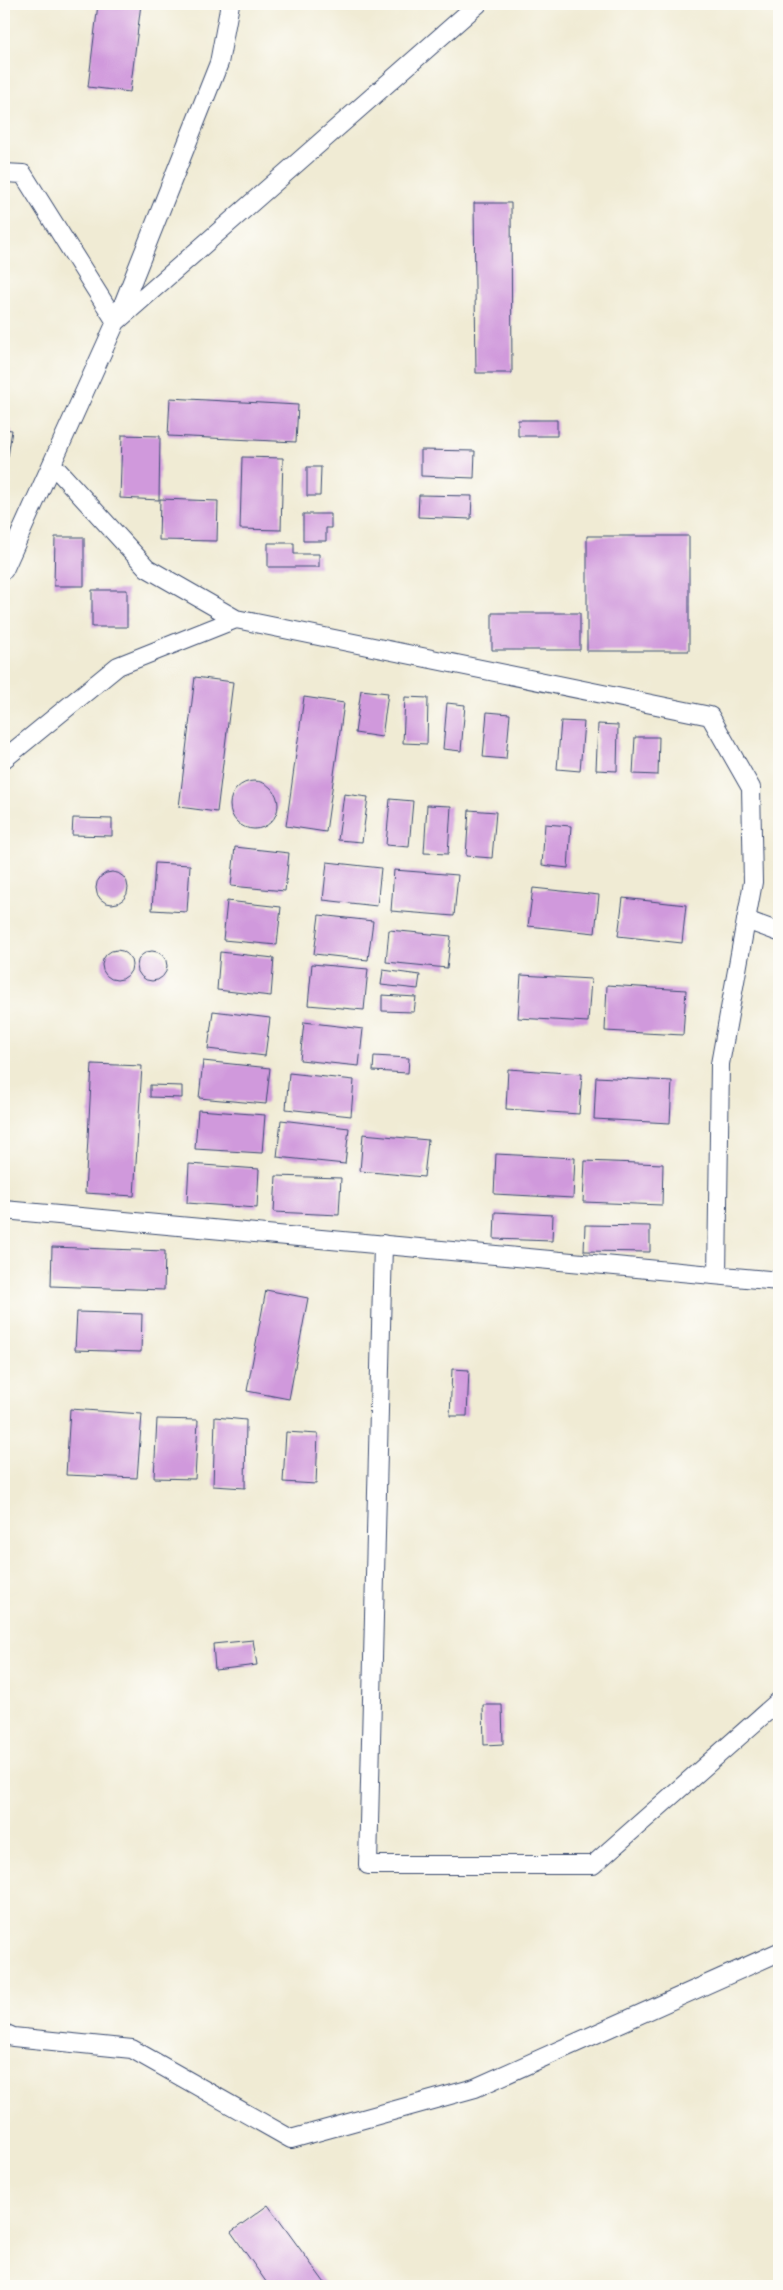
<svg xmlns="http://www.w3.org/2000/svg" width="783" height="2290" viewBox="0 0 783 2290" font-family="Dekko,sans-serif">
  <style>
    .building { fill: #d099dc }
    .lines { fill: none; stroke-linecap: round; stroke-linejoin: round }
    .service-casing { stroke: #3b4b70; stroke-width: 20 }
    .service { stroke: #fff; stroke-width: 18 }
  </style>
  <rect width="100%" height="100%" fill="#fdfcf7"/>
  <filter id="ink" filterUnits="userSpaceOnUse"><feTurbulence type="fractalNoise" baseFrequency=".02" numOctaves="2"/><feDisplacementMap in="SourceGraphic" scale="10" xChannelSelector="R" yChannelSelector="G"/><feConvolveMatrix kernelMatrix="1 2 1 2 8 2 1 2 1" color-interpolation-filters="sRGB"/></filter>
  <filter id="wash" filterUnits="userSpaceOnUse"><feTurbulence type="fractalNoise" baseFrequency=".0096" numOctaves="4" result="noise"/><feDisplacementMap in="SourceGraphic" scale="20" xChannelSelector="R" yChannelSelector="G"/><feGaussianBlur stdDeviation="1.12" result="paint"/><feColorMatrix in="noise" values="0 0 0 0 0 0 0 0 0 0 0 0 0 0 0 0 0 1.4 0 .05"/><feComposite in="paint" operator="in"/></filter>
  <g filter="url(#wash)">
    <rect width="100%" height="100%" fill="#f0ebd4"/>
    <g id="blocks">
      <path class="building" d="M98,4H141L130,92L88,87Z
        M474,203H511L512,373H476Z
        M170,398L298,405L296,442L168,436Z
        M518,420H557V436H518Z
        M4,429L12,430L8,457H4Z
        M122,435L160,436L159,500L120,498Z
        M421,450L475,451L474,478L421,476Z
        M242,457L283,458L281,530L240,529Z
        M307,467H321L320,496H307Z
        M419,495L472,496L471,519L418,517Z
        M160,499L218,501L217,541L159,540Z
        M303,514H331V528H326V541H303Z
        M587,536H689V651H587Z
        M55,537H84V586H54Z
        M268,543H294V554H319V567H268Z
        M92,590H127V627H92Z
        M492,613H580V650H492Z
        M195,677L233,682L217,812L179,807Z
        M361,690L388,693L382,737L355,733Z
        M304,697L344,703L326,832L286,826Z
        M405,697L428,698L427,744L403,743Z
        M447,703L465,705L461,751L443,749Z
        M487,712L510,714L506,759L483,757Z
        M561,721L584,722L580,771L557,769Z
        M598,724L618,725L617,771L596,770Z
        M635,737H659L658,775L633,774Z
        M230 805a24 24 0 1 1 48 0a24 24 0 1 1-48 0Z
        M344,794L368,797L362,842L338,840Z
        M390,799L413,801L409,847L386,845Z
        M427,805L451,806L448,854L424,853Z
        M469,810L496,812L492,858L466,856Z
        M73,818L112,819V836L72,835Z
        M545,824L571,826L568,868L542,865Z
        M235,847L289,853L285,891L231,886Z
        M327,862L381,868L377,906L323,900Z
        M155,863L190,865L187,912L152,910Z
        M394,870L458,875L454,916L391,911Z
        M96 888a16 16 0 1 1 32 0a16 16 0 1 1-32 0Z
        M533,888L599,895L595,933L528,926Z
        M623,898L686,905L682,943L618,936Z
        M227,901L281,907L277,945L223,940Z
        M319,915L373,921L368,960L314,954Z
        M389,930L451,936L447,968L386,962Z
        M102 965a15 15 0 1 1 30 0a15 15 0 1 1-30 0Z
        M137 966a15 15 0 1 1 30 0a15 15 0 1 1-30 0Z
        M220,952L274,958L271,996L217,990Z
        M312,964L368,969L364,1010L308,1005Z
        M383,970L420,975L418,989L381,985Z
        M521,975L591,979L588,1022L518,1018Z
        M607,985L686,990L683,1035L605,1031Z
        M382,995L416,997L414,1012L382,1011Z
        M213,1011L270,1018L265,1056L208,1049Z
        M304,1022L363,1029L359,1066L300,1060Z
        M374,1056L409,1058L408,1073L373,1071Z
        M203,1061L270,1068L266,1104L199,1098Z
        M92,1064L142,1066L134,1196L85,1193Z
        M508,1069L582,1074L579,1114L506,1109Z
        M289,1073L354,1080L351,1116L286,1109Z
        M596,1077L672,1081L670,1123L594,1119Z
        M150,1085L182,1086V1098L150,1097Z
        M198,1110L265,1115L262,1153L195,1149Z
        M281,1120L349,1128L345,1164L277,1157Z
        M363,1134L428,1140L424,1177L360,1171Z
        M496,1154L575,1158L573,1198L494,1194Z
        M585,1161L663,1164L662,1205L583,1202Z
        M189,1164L259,1169L257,1208L187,1203Z
        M276,1176L341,1178L339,1215L274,1212Z
        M495,1212L553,1215L552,1241L494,1239Z
        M585,1225L650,1226V1252L584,1251Z
        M52,1247L165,1251L164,1290L51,1286Z
        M266,1290L308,1298L289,1399L247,1391Z
        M77,1312L142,1314L141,1352L75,1350Z
        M452,1369L469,1370L467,1416H450Z
        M70,1409L142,1414L137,1478L66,1475Z
        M215,1417L246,1420L245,1488L213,1486Z
        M157,1419L198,1420L195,1479L154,1478Z
        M286,1432L318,1434L316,1484L283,1482Z
        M253,1640L257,1665L215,1670L213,1644Z
        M483,1705H502L503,1744L484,1745Z
        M268,2205L327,2286H269L231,2232Z"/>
    </g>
  </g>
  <g filter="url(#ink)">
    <use href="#blocks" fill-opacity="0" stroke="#3b4b70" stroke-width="1"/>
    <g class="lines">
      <defs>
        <path id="service" d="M4,173L23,174L116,322L478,4
          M52,464L147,568L236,619L710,716L751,788L753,882L720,1064L717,1275
          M4,570L116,322L219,63L230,4
          M4,759L118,666L236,619
          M746,920L779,932
          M4,1210L779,1281
          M383,1244L368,1865H593L779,1701
          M4,2033L13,2037L132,2049L291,2139L475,2088L779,1952"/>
      </defs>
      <use href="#service" class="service-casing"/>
      <use href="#service" class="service"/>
    </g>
  </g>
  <rect width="783" height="2290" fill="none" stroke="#fdfcf7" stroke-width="20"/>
</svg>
